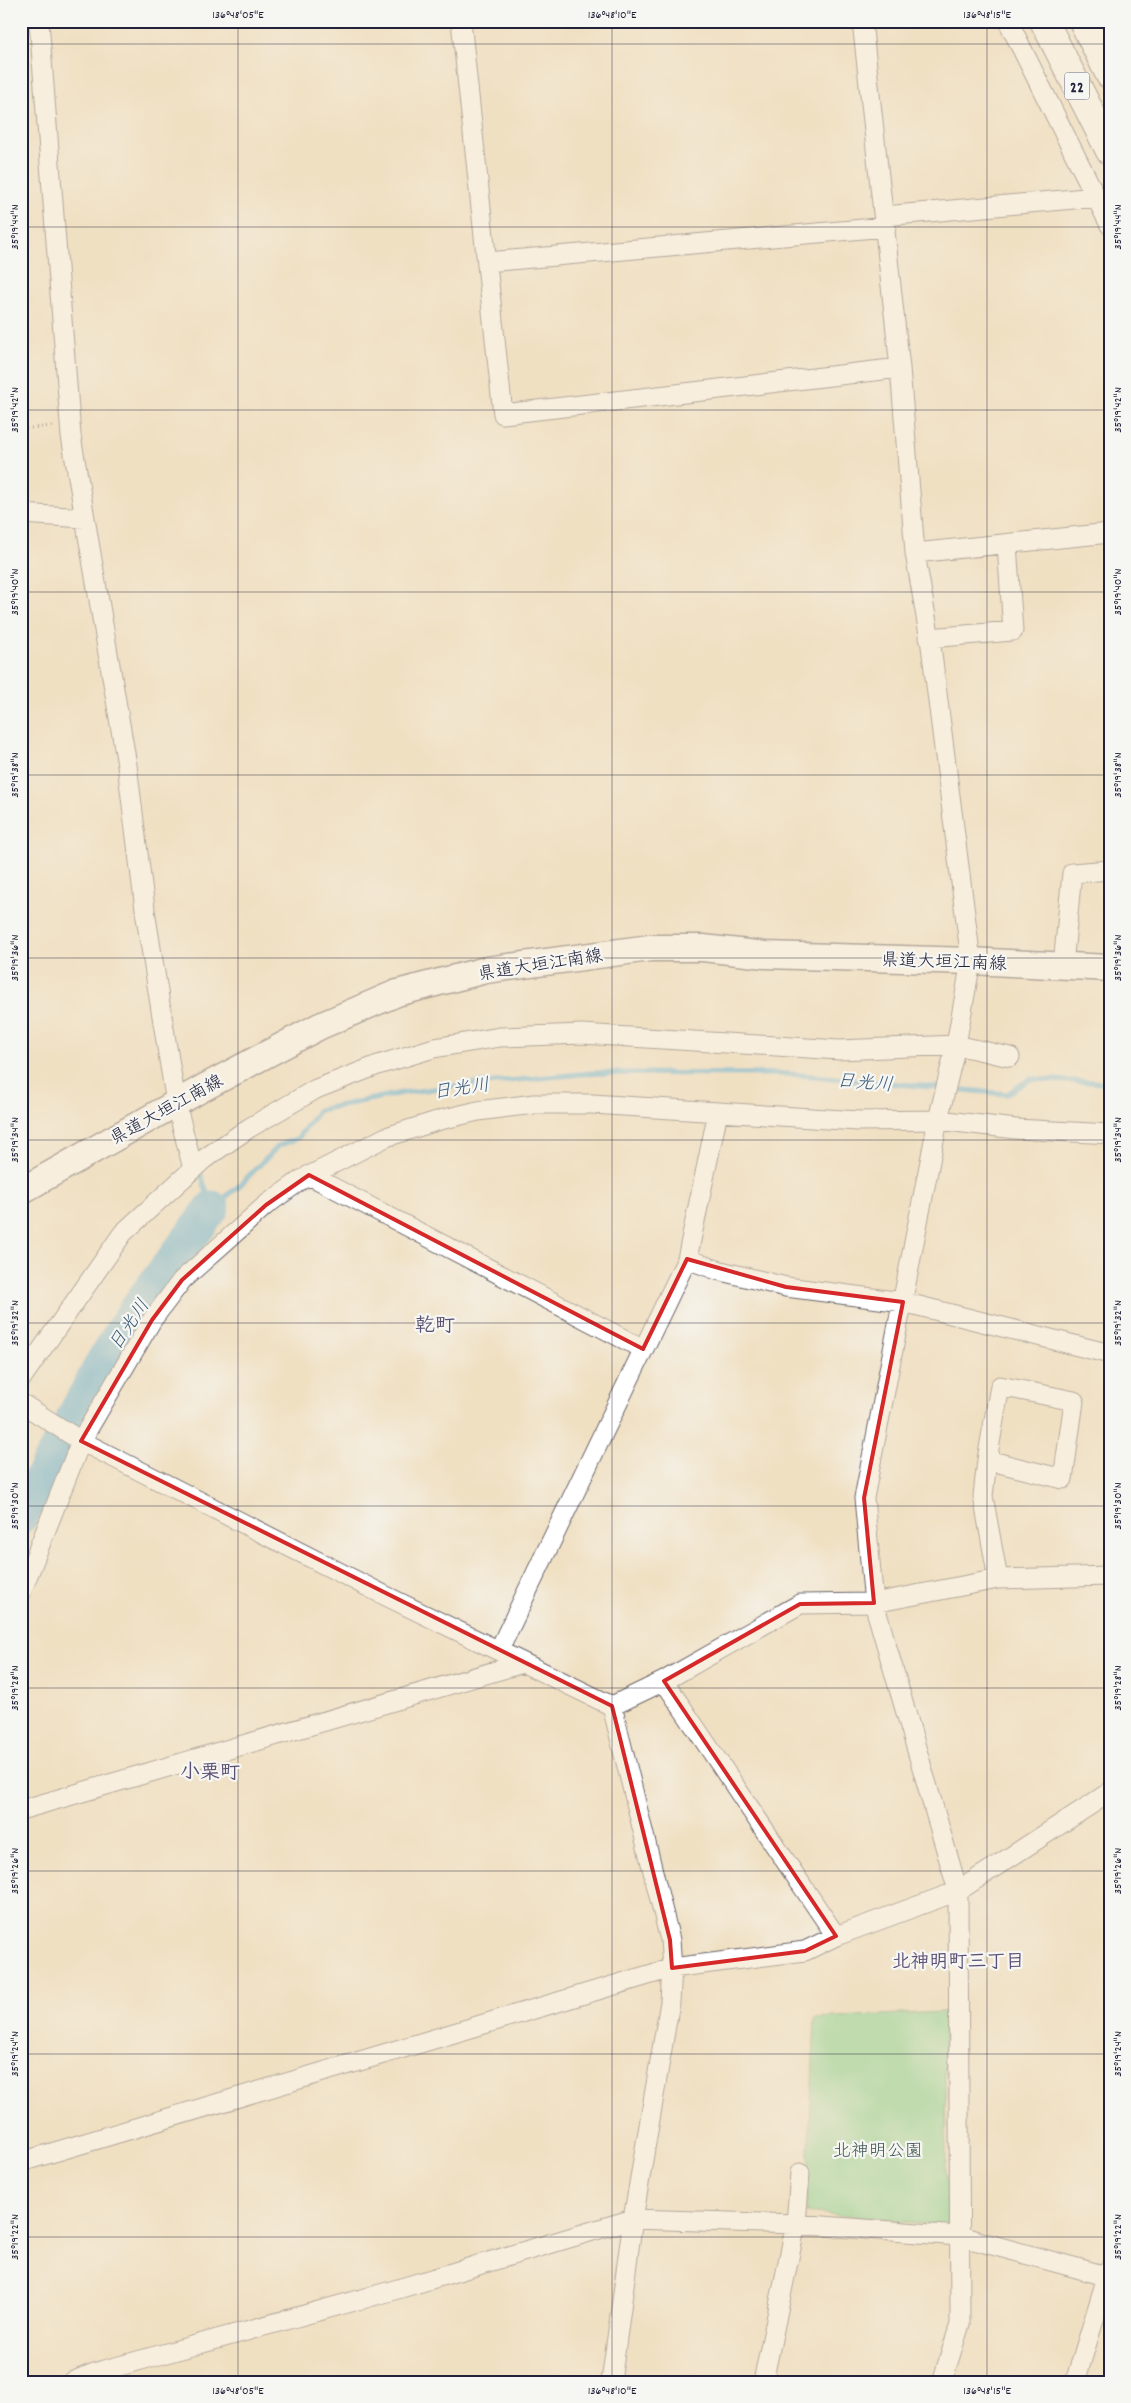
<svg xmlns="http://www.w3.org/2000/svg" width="1131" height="2403" viewBox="0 0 1131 2403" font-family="Dekko,'Klee One',sans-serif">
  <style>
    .green { fill: #85d595; stroke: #547c68 }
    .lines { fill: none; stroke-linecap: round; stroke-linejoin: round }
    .stream { stroke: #5dafd8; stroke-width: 5.5 }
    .river { stroke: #5dafd8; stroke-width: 35 }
    .street-casing { stroke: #6a646a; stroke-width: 21 }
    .secondary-casing { stroke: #6a646a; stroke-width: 29 }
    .highway-casing { stroke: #6a646a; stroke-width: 30 }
    .path { stroke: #6a646a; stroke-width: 3; stroke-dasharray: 1 4; stroke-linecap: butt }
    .street { stroke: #fff; stroke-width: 19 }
    .secondary { stroke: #fff; stroke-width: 26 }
    .highway { stroke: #fff; stroke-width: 28 }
    .marked { fill: none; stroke: #d62828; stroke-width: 4; stroke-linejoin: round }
    .ticks { fill: none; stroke: #22223b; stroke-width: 1; stroke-opacity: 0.45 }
    .labels { text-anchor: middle; stroke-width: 4.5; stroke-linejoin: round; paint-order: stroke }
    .shield { fill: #f6f6f2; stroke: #626272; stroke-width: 1 }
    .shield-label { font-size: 16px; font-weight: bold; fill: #22223b }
    .street-label { font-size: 18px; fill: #22223b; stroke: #f6f6f2 }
    .park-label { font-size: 18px; fill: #405856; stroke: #f6f6f2 }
    .water-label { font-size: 19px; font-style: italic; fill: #3a5a7a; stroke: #f6f6f2 }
    .neighbourhood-label { font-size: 19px; font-weight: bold; fill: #5c5175; stroke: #f6f6f2 }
    .quarter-label { font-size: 20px; font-weight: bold; fill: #5c5175; stroke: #f6f6f2 }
    .neatline { fill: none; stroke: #22223b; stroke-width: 2 }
    .ticks-label { font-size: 12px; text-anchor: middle; fill: #22223b }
  </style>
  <rect width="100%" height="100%" fill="#f6f6f2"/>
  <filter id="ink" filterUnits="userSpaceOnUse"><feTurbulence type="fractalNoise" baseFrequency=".02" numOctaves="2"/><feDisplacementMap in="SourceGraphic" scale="10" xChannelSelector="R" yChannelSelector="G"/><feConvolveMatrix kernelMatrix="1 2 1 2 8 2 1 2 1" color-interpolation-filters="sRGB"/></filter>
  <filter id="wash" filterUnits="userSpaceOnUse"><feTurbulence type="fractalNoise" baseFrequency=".0096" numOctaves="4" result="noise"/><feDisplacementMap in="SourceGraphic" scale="20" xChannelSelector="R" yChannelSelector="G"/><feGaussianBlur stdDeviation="1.12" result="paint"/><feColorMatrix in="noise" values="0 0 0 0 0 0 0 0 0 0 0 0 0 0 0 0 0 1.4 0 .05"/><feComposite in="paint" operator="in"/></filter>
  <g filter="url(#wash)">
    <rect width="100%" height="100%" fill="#f0e0c2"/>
    <path class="green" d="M944,2012L947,2226L806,2212L815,2018Z"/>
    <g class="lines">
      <path class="stream" d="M199,1169L212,1208L239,1186L278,1146L298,1138L319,1110L402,1093L464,1085L592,1073L791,1074L1007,1094L1030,1079L1110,1083"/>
      <path class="river" d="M21,1516L104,1360L134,1312L212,1208"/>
    </g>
  </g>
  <g filter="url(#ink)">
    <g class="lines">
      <defs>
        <path id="street" d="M39,21L71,436L127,765L146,917L176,1103L193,1169
          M461,21L503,414L900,368
          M862,21L900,368L915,553L931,646L971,961L956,1045L938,1120L864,1498L874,1603L958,1891L960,2324L942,2382
          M1008,21L1096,197
          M884,216L1096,197L1110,225
          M487,262L886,227
          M21,514L85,518
          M915,553L1110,533
          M929,638L1013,631L1007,544
          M1063,965L1072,873L1110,870
          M309,1175L643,1349
          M687,1259L718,1112
          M21,1379L123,1233L204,1159L249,1128L316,1089L378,1065L434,1048L500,1037L582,1034L839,1050L956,1045L1010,1057
          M21,1403L81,1441L384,1595L612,1706
          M987,1460L1000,1386L1074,1401L1063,1479L987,1460L983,1496L998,1579
          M21,1593L81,1441L152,1320L182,1280L266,1205L301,1180L386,1137L440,1120L478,1111L534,1104H592L859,1121L938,1120L1016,1129L1110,1134
          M499,1650L687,1259L717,1270L786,1287L903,1302L1110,1354
          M664,1681L836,1936
          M612,1706L664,1681L800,1604L874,1603L998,1579L1110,1576
          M21,1810L523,1663
          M21,2162L672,1968L805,1951L836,1936L958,1891L1110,1792
          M71,2382L94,2373L391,2291L633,2219L796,2224L959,2236L1110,2277
          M611,2382L633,2219L670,2002L672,1968L670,1940L612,1706
          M763,2382L796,2224L800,2173
          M1075,2382L1110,2267"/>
        <path id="secondary" d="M21,1191L203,1088L320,1026L397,993L486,970L650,948H703L765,955L971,961L1110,968"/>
        <path id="highway" d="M1044,21L1110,151
          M1083,21L1110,75"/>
      </defs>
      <use href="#street" class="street-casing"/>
      <use href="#secondary" class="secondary-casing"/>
      <use href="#highway" class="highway-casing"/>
      <path class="path" d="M21,429L53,426"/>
      <use href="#street" class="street"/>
      <use href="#secondary" class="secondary"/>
      <use href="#highway" class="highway"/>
    </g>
  </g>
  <path d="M0 0H1131V2403H0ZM309,1175L643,1349L687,1259L786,1287L903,1302L864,1498L874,1603L800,1604L664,1681L836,1936L805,1951L672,1968L670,1940L612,1706L81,1441L152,1320L182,1280L266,1205Z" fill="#f0e0c2" fill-opacity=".55" fill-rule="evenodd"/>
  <path class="marked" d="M309,1175L643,1349L687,1259L786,1287L903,1302L864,1498L874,1603L800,1604L664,1681L836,1936L805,1951L672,1968L670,1940L612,1706L81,1441L152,1320L182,1280L266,1205Z"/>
  <path class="ticks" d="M238,21V2382M612,21V2382M987,21V2382M21,44H1110M21,227H1110M21,410H1110M21,592H1110M21,775H1110M21,958H1110M21,1140H1110M21,1323H1110M21,1506H1110M21,1688H1110M21,1871H1110M21,2054H1110M21,2237H1110"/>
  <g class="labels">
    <rect class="shield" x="1064.5" y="72.5" width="25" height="27" rx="4"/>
    <g class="shield-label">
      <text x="1077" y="92">22</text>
    </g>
    <g class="street-label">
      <text transform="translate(944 961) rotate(2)" y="6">県道大垣江南線</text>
      <text transform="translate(540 964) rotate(-9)" y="6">県道大垣江南線</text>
      <text transform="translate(166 1109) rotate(-29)" y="6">県道大垣江南線</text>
    </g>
    <g class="park-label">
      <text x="878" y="2156">北神明公園</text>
    </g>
    <g class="water-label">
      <text transform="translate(865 1081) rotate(5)" y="7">日光川</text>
      <text transform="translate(461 1087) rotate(-8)" y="7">日光川</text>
      <text transform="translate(128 1324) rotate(-56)" y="7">日光川</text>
    </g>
    <g class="neighbourhood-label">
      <text x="958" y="1967">北神明町三丁目</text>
    </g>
    <g class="quarter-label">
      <text x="435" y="1331">乾町</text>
      <text x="210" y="1778">小栗町</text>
    </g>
  </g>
  <rect width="1131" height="2403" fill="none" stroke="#f6f6f2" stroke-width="55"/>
  <rect x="28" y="28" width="1076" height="2348" class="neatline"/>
  <g class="ticks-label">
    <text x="238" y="18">136°48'05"E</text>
    <text x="612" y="18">136°48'10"E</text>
    <text x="987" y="18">136°48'15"E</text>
    <text transform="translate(14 227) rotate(-90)" y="4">35°19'44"N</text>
    <text transform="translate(1117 227) rotate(-90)" y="4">35°19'44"N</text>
    <text transform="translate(14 410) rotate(-90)" y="4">35°19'42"N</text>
    <text transform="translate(1117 410) rotate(-90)" y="4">35°19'42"N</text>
    <text transform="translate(14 592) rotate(-90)" y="4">35°19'40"N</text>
    <text transform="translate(1117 592) rotate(-90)" y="4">35°19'40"N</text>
    <text transform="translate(14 775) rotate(-90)" y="4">35°19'38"N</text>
    <text transform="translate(1117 775) rotate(-90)" y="4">35°19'38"N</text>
    <text transform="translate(14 958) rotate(-90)" y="4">35°19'36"N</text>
    <text transform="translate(1117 958) rotate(-90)" y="4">35°19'36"N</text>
    <text transform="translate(14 1140) rotate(-90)" y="4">35°19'34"N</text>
    <text transform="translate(1117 1140) rotate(-90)" y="4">35°19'34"N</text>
    <text transform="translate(14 1323) rotate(-90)" y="4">35°19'32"N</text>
    <text transform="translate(1117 1323) rotate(-90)" y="4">35°19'32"N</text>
    <text transform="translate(14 1506) rotate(-90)" y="4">35°19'30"N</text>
    <text transform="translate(1117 1506) rotate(-90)" y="4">35°19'30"N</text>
    <text transform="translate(14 1688) rotate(-90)" y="4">35°19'28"N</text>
    <text transform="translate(1117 1688) rotate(-90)" y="4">35°19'28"N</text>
    <text transform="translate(14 1871) rotate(-90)" y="4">35°19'26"N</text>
    <text transform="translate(1117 1871) rotate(-90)" y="4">35°19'26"N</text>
    <text transform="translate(14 2054) rotate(-90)" y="4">35°19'24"N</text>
    <text transform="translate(1117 2054) rotate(-90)" y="4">35°19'24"N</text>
    <text transform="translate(14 2237) rotate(-90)" y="4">35°19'22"N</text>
    <text transform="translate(1117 2237) rotate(-90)" y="4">35°19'22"N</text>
    <text x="238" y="2394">136°48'05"E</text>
    <text x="612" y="2394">136°48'10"E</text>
    <text x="987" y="2394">136°48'15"E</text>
  </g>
</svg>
